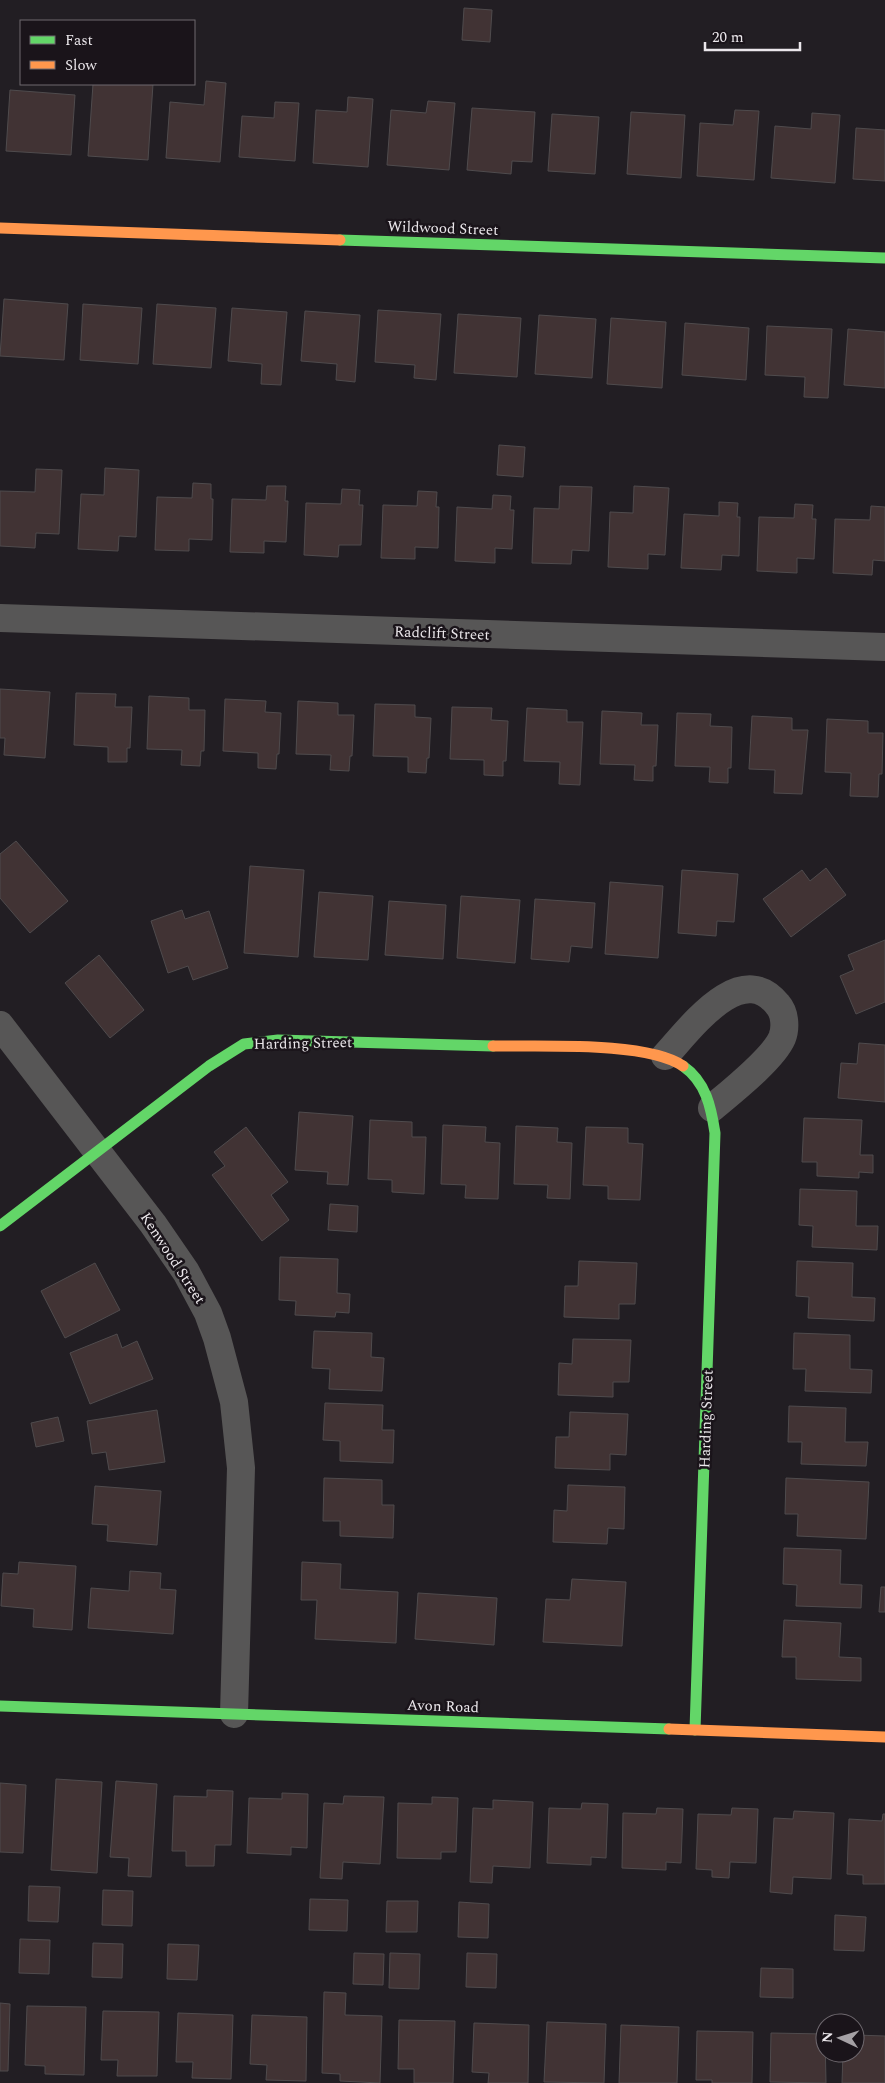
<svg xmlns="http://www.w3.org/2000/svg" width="885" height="2083" viewBox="0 0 885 2083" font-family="Spectral,serif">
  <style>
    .building { fill: #413334; stroke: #4f4b4d }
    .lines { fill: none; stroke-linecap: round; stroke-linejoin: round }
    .street { stroke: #575656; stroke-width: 28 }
    .fast { stroke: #63d668; stroke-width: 11 }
    .slow { stroke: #ff974d; stroke-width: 11 }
    .labels { text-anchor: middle; stroke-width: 5; stroke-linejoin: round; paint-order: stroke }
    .street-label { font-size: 15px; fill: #ebe7eb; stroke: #1a141a }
  </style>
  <rect width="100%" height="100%" fill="#221e23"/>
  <path class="building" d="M464,8L492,10L490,42L462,40Z
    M206,81L226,83L220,162L166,158L170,102L204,105Z
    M93,84H153L148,160L88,156Z
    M10,90L75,95L71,155L6,151Z
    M348,97L373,99L368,167L313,163L316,110L347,112Z
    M428,101L455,103L449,170L387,165L391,110L426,113Z
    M275,102L299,103L295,161L239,157L242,116L274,118Z
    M472,108L535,112L532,162L512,161L511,174L467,170Z
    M735,110L759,111L754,180L697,176L700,123L733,125Z
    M631,112L685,115L681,178L627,174Z
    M812,113L840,115L835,183L771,178L775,126L811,129Z
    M552,114L599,117L595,174L548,171Z
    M856,128L885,130V181L853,179Z
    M4,299L68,304L64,360L0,356Z
    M83,304L142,308L138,364L80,360Z
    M157,304L216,308L211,368L153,364Z
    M232,308L287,312L281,385L261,384L262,364L228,361Z
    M378,310L441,314L436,380L414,378L415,365L375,362Z
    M305,311L360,315L355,382L336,380L337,364L301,361Z
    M458,314L521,318L517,377L454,373Z
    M539,315L596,319L592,378L535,374Z
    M611,318L666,322L662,388L607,384Z
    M685,323L749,328L746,380L682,375Z
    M767,326L832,329L828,398L804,397L805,377L765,375Z
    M848,329L885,332V388L844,385Z
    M499,445L525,447L523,477L497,475Z
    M105,468L139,470L136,537L119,536L118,551L78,549L81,494L104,495Z
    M36,469L62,470L59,534L36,533L35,548L0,546V491L35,492Z
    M193,483L211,484V499H213L212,540L189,539V551L155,550L157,497L192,498Z
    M267,486H286L285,501H288L286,542L264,541V553L230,552L232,499L266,500Z
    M560,486L592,487L589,551L572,550L571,564L532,563L534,508L559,509Z
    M634,486L669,488L665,555L648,554V569L608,567L610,512L633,513Z
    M342,489L360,490L359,505H363L361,545H339L338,557L304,555L306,503L341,504Z
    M418,491L437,492L436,507H439L438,548L415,547V559L381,558L383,505L417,506Z
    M493,495L511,496L510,510H514L512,549L495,548V563L455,561L457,507L492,509Z
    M719,502L738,503L737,517H740L739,556L722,555L721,570L681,568L684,514L719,516Z
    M795,504L813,505L812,519H816L814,559L797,558V573L757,571L759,517L794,518Z
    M871,506L885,507V561L873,560L872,575L833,573L835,519L870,520Z
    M0,689L50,692L45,758L4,755L5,738H0Z
    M76,693L116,694L115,707H132L130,748H127V762H108V747L74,745Z
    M149,696L189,698V710H205L204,751H201L200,766L181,765L182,750L147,749Z
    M225,699L266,701L265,712L281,713L279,754H277L276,769L258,768V753L223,751Z
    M298,701L338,703V715H354L352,756H350L349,771L330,770L331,755L296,754Z
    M375,704L415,705V717L431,718L429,758H427L426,773L408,772V757L373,756Z
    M452,707L492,708L491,720L508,721L506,761H503V776L484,775V760L450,759Z
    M527,708L567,710V722H583L580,785L559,784L560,762L524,761Z
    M602,711L642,713L641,725H658L656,766H653V781L634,780L635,765L600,764Z
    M677,713L711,714L710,726L732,727L731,768H728V783L709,782L710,767L675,766Z
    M752,716L792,718V730H808L802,794L774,793L775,770L749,769Z
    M827,719L868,721V733H883L882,774H879L878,797L850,796L851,773L825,772Z
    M16,841L68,901L30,933L0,898V854Z
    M250,866L304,870L298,957L244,953Z
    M826,868L846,895L791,937L763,899L802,870L810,881Z
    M682,870L738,874L734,922L717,921L716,936L678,933Z
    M610,882L663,886L658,958L605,954Z
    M319,892L373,896L368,960L314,957Z
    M461,896L520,900L515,963L457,958Z
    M535,899L595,903L592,948L571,946L569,962L531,959Z
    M389,901L446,905L443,959L385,955Z
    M182,910L185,919L209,911L228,968L193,980L188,966L168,973L151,921Z
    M885,940V1002L856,1014L840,976L854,970L848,955Z
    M99,955L144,1010L110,1038L65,983Z
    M859,1043L885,1045V1102L838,1098L841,1063L857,1064Z
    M299,1112L353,1116L348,1185L327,1184L328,1172L295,1170Z
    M804,1118L862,1120L860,1155H873V1173L859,1172V1178L817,1176V1162H802Z
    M370,1120L412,1122V1137H426L424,1194L392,1192V1180L368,1179Z
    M443,1125L486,1127L485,1142L500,1143L498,1199L465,1198L466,1185L441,1184Z
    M516,1126L558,1128L557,1142L572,1143L570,1199L547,1198L548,1185L514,1184Z
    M246,1127L288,1182L271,1195L289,1220L262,1241L212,1175L225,1166L214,1152Z
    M586,1127L628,1128V1143L643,1144L640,1200L608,1199V1186L583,1185Z
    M800,1189L857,1191L856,1226H878L877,1250L812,1247L813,1226L799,1225Z
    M330,1204L358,1206L357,1232L328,1230Z
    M280,1257L338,1259L337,1293L350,1294L349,1313L336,1312L335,1317L295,1315L296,1301L279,1300Z
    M579,1261L637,1263L635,1304H619V1319L564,1317L565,1286H578Z
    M797,1261L853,1263L852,1297L875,1298L874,1321L808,1318L809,1297L796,1296Z
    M95,1263L120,1310L65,1338L41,1291Z
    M314,1331L372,1333L371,1357L384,1358L382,1391L329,1389L330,1369L312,1368Z
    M794,1333L850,1335V1369L872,1370L871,1393L805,1391L806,1369H793Z
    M117,1334L122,1348L137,1341L153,1379L90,1404L70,1353Z
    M573,1339L631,1340L629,1382H613V1397L558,1395L559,1363L572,1364Z
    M325,1403L383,1405L382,1430H394L393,1463L340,1461V1441L323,1440Z
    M789,1406L846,1408L845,1442H868L866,1466L801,1464L802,1442H788Z
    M157,1410L165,1462L109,1470L106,1452L92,1454L87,1421Z
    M570,1412L628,1414L626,1455L610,1454V1470L555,1468L556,1437H569Z
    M58,1417L64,1441L36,1447L31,1423Z
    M324,1478L382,1480V1505H394L393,1538L340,1536V1521H323Z
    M786,1478L869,1482L866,1539L797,1536L798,1514H785Z
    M568,1485L625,1487L624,1529L608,1528L607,1544L553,1542L554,1510L567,1511Z
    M95,1486L161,1491L157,1545L107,1541L108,1525L92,1524Z
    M784,1548L841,1550L840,1584L862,1585L861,1608L796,1606L797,1585L783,1584Z
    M19,1562L76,1566L72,1630L33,1627L34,1609L1,1606L3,1573L18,1574Z
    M302,1562L341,1564L340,1589L398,1592L396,1643L315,1639L317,1600H301Z
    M130,1571L161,1573L160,1589L176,1590L173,1634L88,1628L91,1588L129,1591Z
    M572,1579L626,1582L622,1646L543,1642L546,1599L570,1600Z
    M881,1587H885V1612H879Z
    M418,1593L497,1598L494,1645L415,1639Z
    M784,1620L841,1623L839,1657L861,1658V1681L796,1679V1657H782Z
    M56,1779L102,1782L97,1873L51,1870Z
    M116,1781L157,1784L151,1877L128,1876L129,1858L110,1857Z
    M0,1783L26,1785L23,1853L0,1852Z
    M207,1790L233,1791L231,1845H215L214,1866H186V1851H172L174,1796L207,1797Z
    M282,1793L308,1794L307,1848L291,1847V1855L247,1853L249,1798L282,1799Z
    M344,1796L384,1797L380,1864L343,1862L342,1879L320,1878L324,1803L343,1804Z
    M432,1797L458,1798L456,1852H441V1859L397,1858L398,1803L432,1804Z
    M493,1800L533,1802L530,1868L493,1866L492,1883L470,1882L473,1808L493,1809Z
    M582,1803L608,1804L606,1858L591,1857V1865L547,1863L549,1808L581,1809Z
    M657,1808L683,1809L681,1863L666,1862V1870L622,1868L623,1813L656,1814Z
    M732,1808L758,1809L756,1863L730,1862L729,1878L712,1877V1870L696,1869L698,1814L731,1815Z
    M794,1811L834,1813L831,1879L793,1877L792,1894L770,1892L774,1818L793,1819Z
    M883,1814H885V1884H863V1875L847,1874L849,1819L882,1821Z
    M29,1886L60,1887L58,1922L28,1921Z
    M103,1890L133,1891L132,1926L102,1925Z
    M310,1899L348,1900L347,1931L309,1930Z
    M387,1901H418L417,1932H386Z
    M459,1902L489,1904L488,1938L458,1937Z
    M835,1915L866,1917L864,1951L834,1950Z
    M20,1939L50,1940L49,1974L19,1973Z
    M93,1943L123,1944L122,1978L92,1977Z
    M168,1944L199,1945L197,1980L167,1979Z
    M354,1953L384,1954L383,1985L353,1984Z
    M390,1953L420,1954L419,1989L389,1988Z
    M467,1953L497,1954L496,1988L466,1987Z
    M761,1968L793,1969V1998L760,1997Z
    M324,1992L346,1993L345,2015L382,2016L380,2083L340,2081V2074L322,2073Z
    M0,2003L10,2004L8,2071H0Z
    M27,2006L86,2007L84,2075L45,2074V2066L25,2065Z
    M103,2011L159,2012L157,2076H117L118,2060H101Z
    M178,2013L233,2015L231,2079L192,2078L193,2062H176Z
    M252,2015L307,2017L306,2081L266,2080L267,2065L250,2064Z
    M399,2020L455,2021L453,2083H414V2069H398Z
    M547,2022L606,2024L604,2083L544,2082Z
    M474,2023L529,2025L528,2083H488L489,2073L472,2072Z
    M621,2025L679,2027L677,2083H619Z
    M697,2031L753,2032L752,2083H712V2080H696Z
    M771,2033L825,2034L826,2083L770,2082Z
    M855,2035L885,2036V2083H842L843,2053H855Z"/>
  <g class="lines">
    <path class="street" d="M0,618L885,647
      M0,1025L153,1224L186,1272L208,1313L217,1338L234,1402L241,1468L234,1714
      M665,1056C690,1029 741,958 778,1005C785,1013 786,1028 782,1038C773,1059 731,1092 712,1108"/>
    <path class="fast" d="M340,240L885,258
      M683,1066C706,1082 711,1107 715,1133L695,1730
      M0,1226L209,1066L244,1044L278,1040L493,1046
      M0,1706L669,1729"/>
    <path class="slow" d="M0,228L340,240
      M493,1046C541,1047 646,1041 683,1066
      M669,1729L885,1737"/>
  </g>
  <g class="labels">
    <g class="street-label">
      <text transform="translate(443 228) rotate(2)" y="5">Wildwood Street</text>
      <text transform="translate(442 633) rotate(2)" y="5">Radclift Street</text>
      <text transform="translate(303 1043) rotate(-1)" y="5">Harding Street</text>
      <text transform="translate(173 1258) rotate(57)" y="5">Kenwood Street</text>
      <text transform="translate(706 1419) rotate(-88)" y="5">Harding Street</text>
      <text transform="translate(443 1706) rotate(2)" y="5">Avon Road</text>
    </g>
  </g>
  <rect x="20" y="20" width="175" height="65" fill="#1a141a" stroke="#6e686e"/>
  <rect x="30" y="36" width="25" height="8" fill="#63d668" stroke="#6e686e"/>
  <text x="65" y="45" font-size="15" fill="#ebe7eb">Fast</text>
  <rect x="30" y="61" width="25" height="8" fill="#ff974d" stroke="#6e686e"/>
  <text x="65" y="70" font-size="15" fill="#ebe7eb">Slow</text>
  <g transform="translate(840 2038) rotate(274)"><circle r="24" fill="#1a141a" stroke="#6e686e"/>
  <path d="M0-4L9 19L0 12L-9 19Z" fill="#a5a1a5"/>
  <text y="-8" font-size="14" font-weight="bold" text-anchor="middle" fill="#ebe7eb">N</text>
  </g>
  <path d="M705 42v8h95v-8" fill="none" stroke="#ebe7eb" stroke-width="2.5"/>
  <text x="712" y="42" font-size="15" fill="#ebe7eb" stroke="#1a141a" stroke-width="4" paint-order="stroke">20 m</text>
</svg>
